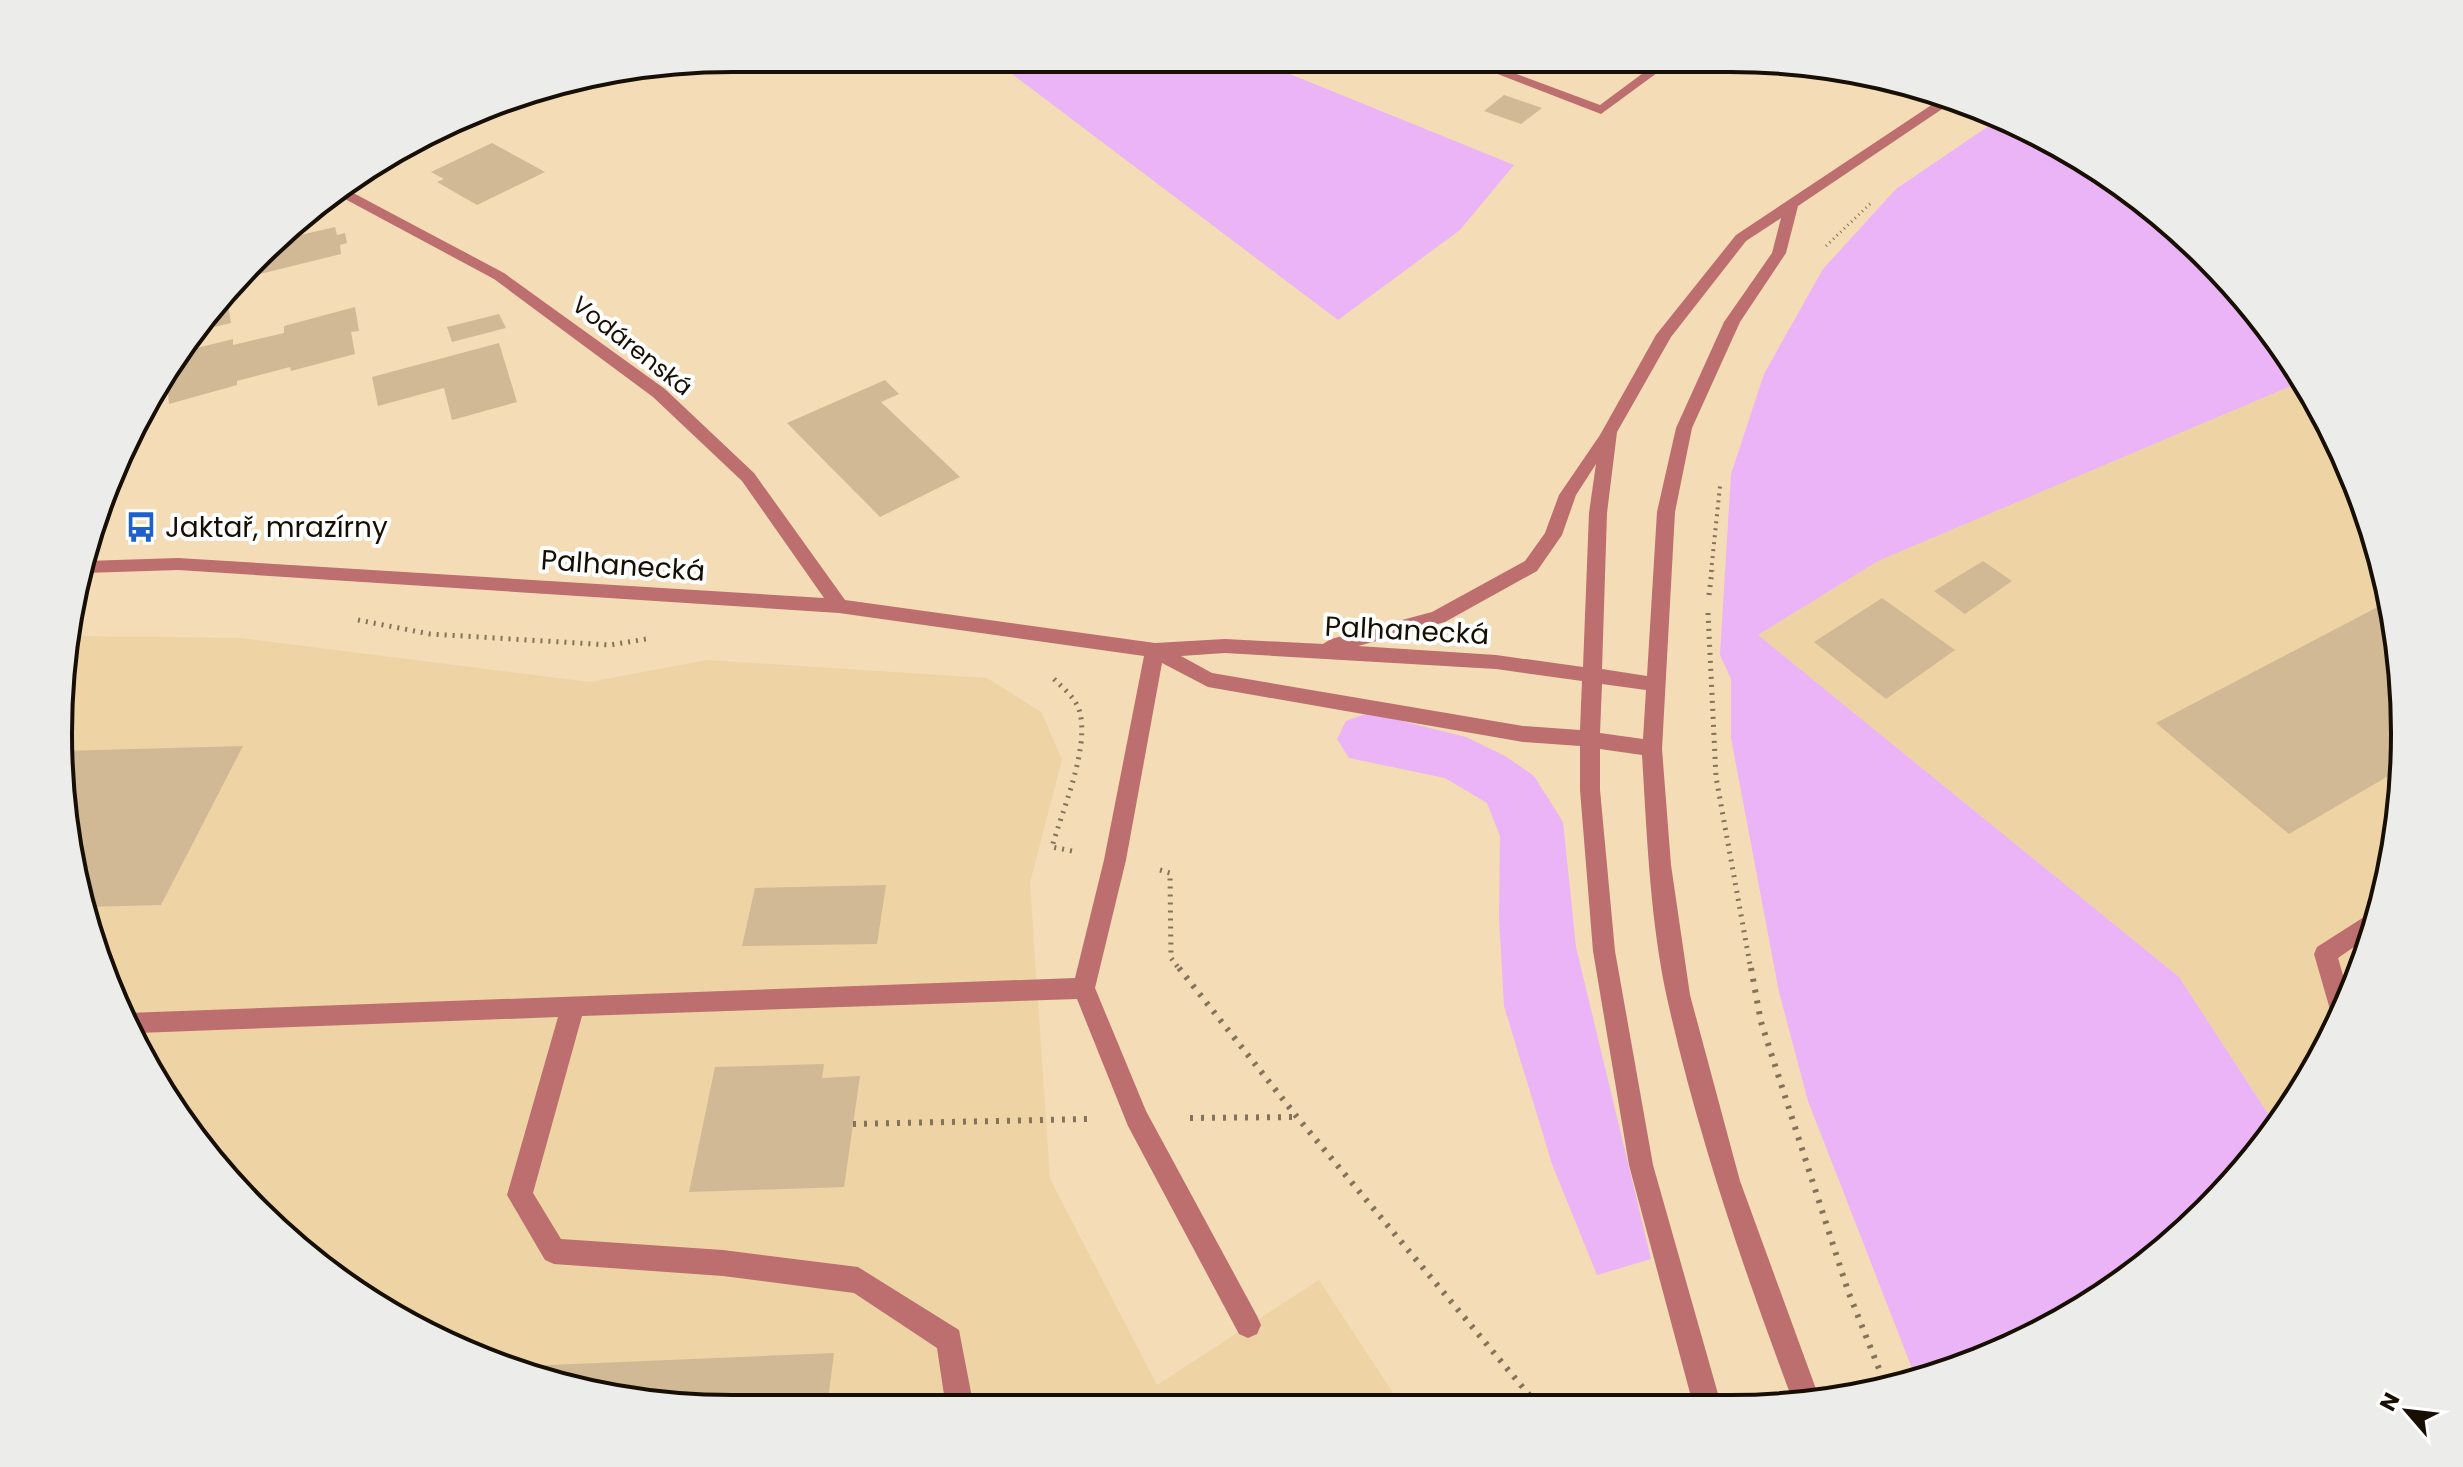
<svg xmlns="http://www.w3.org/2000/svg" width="2463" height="1467" viewBox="0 0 2463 1467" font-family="Poppins,sans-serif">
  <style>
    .built { fill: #eed3a5 }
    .green { fill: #eab4f6 }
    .building { fill: #d0b994 }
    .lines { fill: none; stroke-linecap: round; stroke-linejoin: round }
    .path-far3 { stroke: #83735a; stroke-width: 3; stroke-dasharray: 1 4; stroke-linecap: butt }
    .path-far2 { stroke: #83735a; stroke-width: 4; stroke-dasharray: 2 5; stroke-linecap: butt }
    .path-far1 { stroke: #83735a; stroke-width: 5; stroke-dasharray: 2 6; stroke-linecap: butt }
    .path { stroke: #83735a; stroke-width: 6; stroke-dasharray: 3 8; stroke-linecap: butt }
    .minor { fill: #bd6e6e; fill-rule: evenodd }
    .labels { text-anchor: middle; stroke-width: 8; stroke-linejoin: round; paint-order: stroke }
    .far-street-label { font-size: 24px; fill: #170f03; stroke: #fff }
    .poi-label { font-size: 28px; fill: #170f03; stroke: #fff; text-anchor: start }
    .street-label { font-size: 28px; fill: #170f03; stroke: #fff }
    .rim { fill: none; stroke: #170f03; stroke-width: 4 }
  </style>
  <rect width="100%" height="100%" fill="#f3dcb6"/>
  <path class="built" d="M2303,381L2354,475L2392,602L2405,734L2392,866L2353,992L2291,1109L2276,1126L2179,977L1758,635L1878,561Z
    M74,636L241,638L590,682L707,660L987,678L1041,712L1062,759L1030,883L1050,1179L1157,1385L1319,1280L1403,1408H689L516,1373L358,1295L197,1144L94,950L58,733Z"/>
  <path class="green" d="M991,58L1253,59L1514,165L1460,230L1338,320Z
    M1999,119L2105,172L2207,256L2291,359L2303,381L1878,561L1758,635L2179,977L2276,1126L2175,1241L2067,1319L1917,1381L1808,1101L1779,992L1731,738V679L1720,655L1731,474L1764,374L1823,269L1896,189Z
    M1369,713L1466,737L1505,756L1534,776L1563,822L1576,947L1651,1259L1597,1275L1552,1164L1504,1006L1499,918L1500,836L1487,803L1445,778L1349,758L1337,739L1346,721Z"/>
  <path class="building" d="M1578,59H1624L1610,70Z
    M1504,95L1542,108L1521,124L1484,111Z
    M492,143L545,172L477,205L437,182L444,179L431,172Z
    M335,227L337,235L345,233L347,243L340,245L341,254L248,277L283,239Z
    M227,299L231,323L197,331L225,301Z
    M355,307L359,331L351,332L355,354L291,371L290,367L237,381V385L169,404L167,381L160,383L177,353L233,339V345L284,333V326Z
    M499,314L506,328L452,342L447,327Z
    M499,343L517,402L452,420L444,388L378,406L372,377Z
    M885,380L899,394L881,402L960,477L880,517L787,423Z
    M1983,561L2012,581L1965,614L1934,591Z
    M1882,598L1955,650L1886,699L1814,642Z
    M2391,600L2405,734L2402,768L2289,834L2156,723Z
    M243,746L161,905L87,907L61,751Z
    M886,885L877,944L742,946L755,888Z
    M824,1064L822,1078L860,1076L844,1187L689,1192L715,1067Z
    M834,1353L827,1408H689L516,1373L503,1367Z"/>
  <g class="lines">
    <path class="path-far3" d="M1826,246L1871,203"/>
    <path class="path-far2" d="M1711,572L1720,486"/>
    <path class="path-far1" d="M1709,595L1712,570
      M1708,613L1716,777L1751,970
      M358,620L430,634L610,645L646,639
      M1054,679C1064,689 1077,699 1080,713C1089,750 1062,811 1052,847L1072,851
      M1160,870L1170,873L1171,958L1180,970"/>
    <path class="path" d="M1179,968L1297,1117L1540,1408
      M1751,968L1761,1022L1848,1291L1887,1389
      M1190,1118L1296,1117
      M853,1124L1088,1119"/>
    <path class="minor" d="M1459,59H1476L1600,105L1662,59H1676L1601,114Z
      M1948,94L1957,99L1798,206L1786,253L1740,322L1692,428L1675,512L1662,749L1671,865L1690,995L1740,1181L1820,1400L1794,1404C1744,1271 1698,1137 1667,998C1650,919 1647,836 1642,755L1600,749V790L1615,951L1653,1165L1722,1408H1694L1629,1165L1593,951L1580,790V746L1523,742L1208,687L1162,663L1126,860L1095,988L1146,1111L1257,1316L1261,1325L1257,1334L1248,1338L1239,1334L1128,1126L1077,999L582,1016L533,1193L561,1239L723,1250L858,1267L959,1330L974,1408H946L937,1348L854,1293L723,1276L554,1264L545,1260L507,1195L558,1017L138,1033L127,1013L1075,978L1104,860L1144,656L839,613L178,570L84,573L86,561L178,558L824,598L742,481L653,397L494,279L332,192L342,187L504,273L665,389L754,473L845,600L1155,643L1225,639L1323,644L1331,639L1432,612L1525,561L1545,533L1559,495L1600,435L1656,335L1736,235ZM1781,218L1772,253L1724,322L1676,428L1657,512L1647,676L1602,669L1607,513L1617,432L1671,337L1746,241ZM1596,464L1589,513L1583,667L1496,655L1358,646L1445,622L1537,571L1562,535L1576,495ZM1225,653L1496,669L1582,681L1580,730L1523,726L1212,673L1181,656ZM1602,684L1646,690L1643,739L1600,733Z
      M2375,910L2378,911L2371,935L2338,958L2350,999L2338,1022L2331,1013L2314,954L2317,947Z"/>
  </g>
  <defs>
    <symbol id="bus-bare" viewBox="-9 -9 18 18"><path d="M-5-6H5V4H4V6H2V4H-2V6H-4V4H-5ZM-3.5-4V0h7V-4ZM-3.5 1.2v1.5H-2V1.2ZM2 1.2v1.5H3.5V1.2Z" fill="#1f61cc" stroke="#fff" stroke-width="2.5" paint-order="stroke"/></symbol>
  </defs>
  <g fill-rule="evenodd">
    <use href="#bus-bare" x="119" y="505" width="44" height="44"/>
  </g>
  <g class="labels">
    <g class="far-street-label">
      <text transform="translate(632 346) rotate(38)" y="8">Vodárenská</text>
    </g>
    <g class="poi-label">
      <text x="165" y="537">Jaktař, mrazírny</text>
    </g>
    <g class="street-label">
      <text transform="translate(623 565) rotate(4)" y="10">Palhanecká</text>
      <text transform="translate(1407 630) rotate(3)" y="10">Palhanecká</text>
    </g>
  </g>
  <path d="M0 0H2463V1467H0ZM733 72H1730A661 661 0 0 1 2391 733V734A661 661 0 0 1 1730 1395H733A661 661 0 0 1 72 734V733A661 661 0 0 1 733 72Z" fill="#ececeb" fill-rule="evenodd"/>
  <path class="rim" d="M733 72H1730A661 661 0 0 1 2391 733V734A661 661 0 0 1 1730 1395H733A661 661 0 0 1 72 734V733A661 661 0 0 1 733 72Z"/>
  <g transform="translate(2407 1411) rotate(298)" stroke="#ffffff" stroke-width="6" paint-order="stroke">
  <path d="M0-6L14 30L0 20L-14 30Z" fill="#170f03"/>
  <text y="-12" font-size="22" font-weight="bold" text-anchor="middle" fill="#170f03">N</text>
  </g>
</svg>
